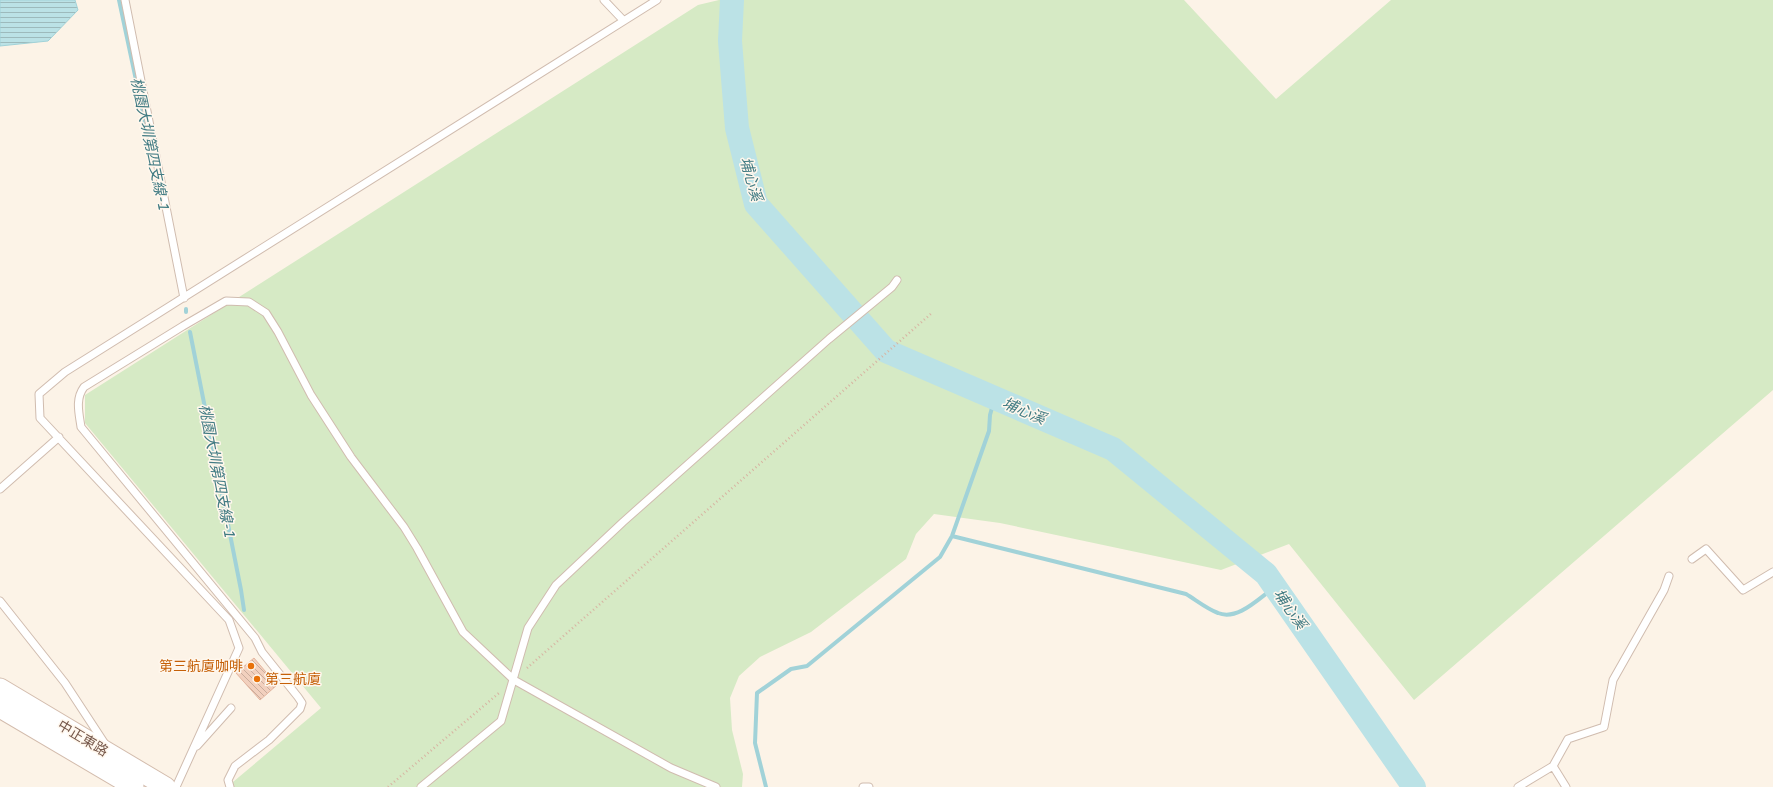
<svg xmlns="http://www.w3.org/2000/svg" width="1773" height="787" viewBox="0 0 1773 787" font-family="'Varela Round','Noto Sans TC',sans-serif">
  <style>
    .green { fill: #d6eac5 }
    .water { fill: url(#water-rules); stroke: #a1d2d8 }
    .lines { fill: none; stroke-linecap: round; stroke-linejoin: round }
    .stream { stroke: #a1d2d8; stroke-width: 4 }
    .river { stroke: #bbe2e6; stroke-width: 24 }
    .building { fill: url(#building-back-hatch); stroke: #e5b69f }
    .lane-casing { stroke: #d0bcaf; stroke-width: 9 }
    .secondary-casing { stroke: #d3bcad; stroke-width: 21 }
    .path { stroke: #d7b3a1; stroke-width: 2.5; stroke-dasharray: 1 3; stroke-linecap: butt }
    .lane { stroke: #fff; stroke-width: 7 }
    .secondary { stroke: #fff; stroke-width: 19 }
    .food-dot { fill: #e8710a; stroke: #fff7ed; stroke-width: 1.5 }
    .labels { text-anchor: middle; stroke-width: 3; stroke-linejoin: round; paint-order: stroke }
    .food-label { font-size: 14px; fill: #c56008; stroke: #fff7ed; text-anchor: end }
    .street-label { font-size: 14px; fill: #76584b; stroke: #fff7ed }
    .water-label { font-size: 15px; font-style: italic; fill: #417b83; stroke: #fff7ed }
  </style>
  <defs>
    <pattern id="water-rules" width="6" height="5" patternUnits="userSpaceOnUse"><rect width="6" height="5" fill="#bbe2e6"/><path d="M0 2.5h6" fill="none" stroke="#9dbabc"/></pattern>
    <pattern id="building-back-hatch" width="6" height="6" patternUnits="userSpaceOnUse"><rect width="6" height="6" fill="#f2d0be"/><path d="M-1 5l2 2M0 0l6 6M5-1l2 2" fill="none" stroke="#c9ac9c"/></pattern>
  </defs>
  <rect width="100%" height="100%" fill="#fcf3e7"/>
  <path class="green" d="M719,0H1184L1276,99L1391,0H1773V390L1414,700L1289,544L1221,570L1000,523L934,514L916,534L906,559L811,632L760,657L739,676L730,698L732,730L743,774L742,787H227L321,708L85,423V395L698,5Z"/>
  <path class="water" d="M0,0H75L78,10L48,41L0,46Z"/>
  <g class="lines">
    <path class="stream" d="M119,0L153,160
      M186,309V312
      M190,332L241,590L244,610
      M952,536L1186,594C1196,600 1207,609 1218,613C1238,621 1259,598 1275,587
      M766,787L755,743L757,693L791,669L807,666L940,557L952,536L989,431L990,415L995,397"/>
    <path class="river" d="M732,0L730,41L737,128L756,204L886,351L1113,449L1266,574L1414,787"/>
  </g>
  <path class="building" d="M254,658L277,685L260,700L236,673Z"/>
  <g class="lines">
    <defs>
      <path id="lane" d="M125,0L184,298
        M604,0L623,20
        M0,489L59,437
        M1692,559L1706,549L1743,590L1773,572
        M0,601L65,683L105,744
        M197,746L231,708
        M1553,766L1566,787
        M176,787L239,648L229,620L40,418L39,394L65,372L657,0
        M230,787L228,780L235,766L269,740L300,709L302,703L298,697L262,652L255,638L81,427C79,413 75,399 84,387L183,326L226,301L249,302L266,313L278,332L311,395L351,457L404,527L417,548L463,632L514,680L671,768L716,787
        M421,787L501,721L528,628L556,585L623,522L829,339L892,287L897,280
        M863,787H869
        M1518,787L1553,766L1568,739L1604,727L1613,680L1664,590L1669,576"/>
      <path id="secondary" d="M0,688L166,787
        M0,708L134,787"/>
    </defs>
    <use href="#lane" class="lane-casing"/>
    <use href="#secondary" class="secondary-casing"/>
    <path class="path" d="M527,668L933,312
      M388,787L499,693"/>
    <use href="#lane" class="lane"/>
    <use href="#secondary" class="secondary"/>
  </g>
  <g class="food-dot">
    <circle cx="251" cy="666" r="4"/>
    <circle cx="257" cy="679" r="4"/>
  </g>
  <g class="labels">
    <g class="food-label">
      <text x="243" y="671">第三航廈咖啡</text>
      <text x="265" y="684" text-anchor="start">第三航廈</text>
    </g>
    <g class="street-label">
      <text transform="translate(83 738) rotate(31)" y="5">中正東路</text>
    </g>
    <g class="water-label">
      <text transform="translate(150 144) rotate(78)" y="5">桃園大圳第四支線-1</text>
      <text transform="translate(751 179) rotate(74)" y="5">埔心溪</text>
      <text transform="translate(1024 411) rotate(23)" y="5">埔心溪</text>
      <text transform="translate(217 471) rotate(79)" y="5">桃園大圳第四支線-1</text>
      <text transform="translate(1290 609) rotate(55)" y="5">埔心溪</text>
    </g>
  </g>
</svg>
